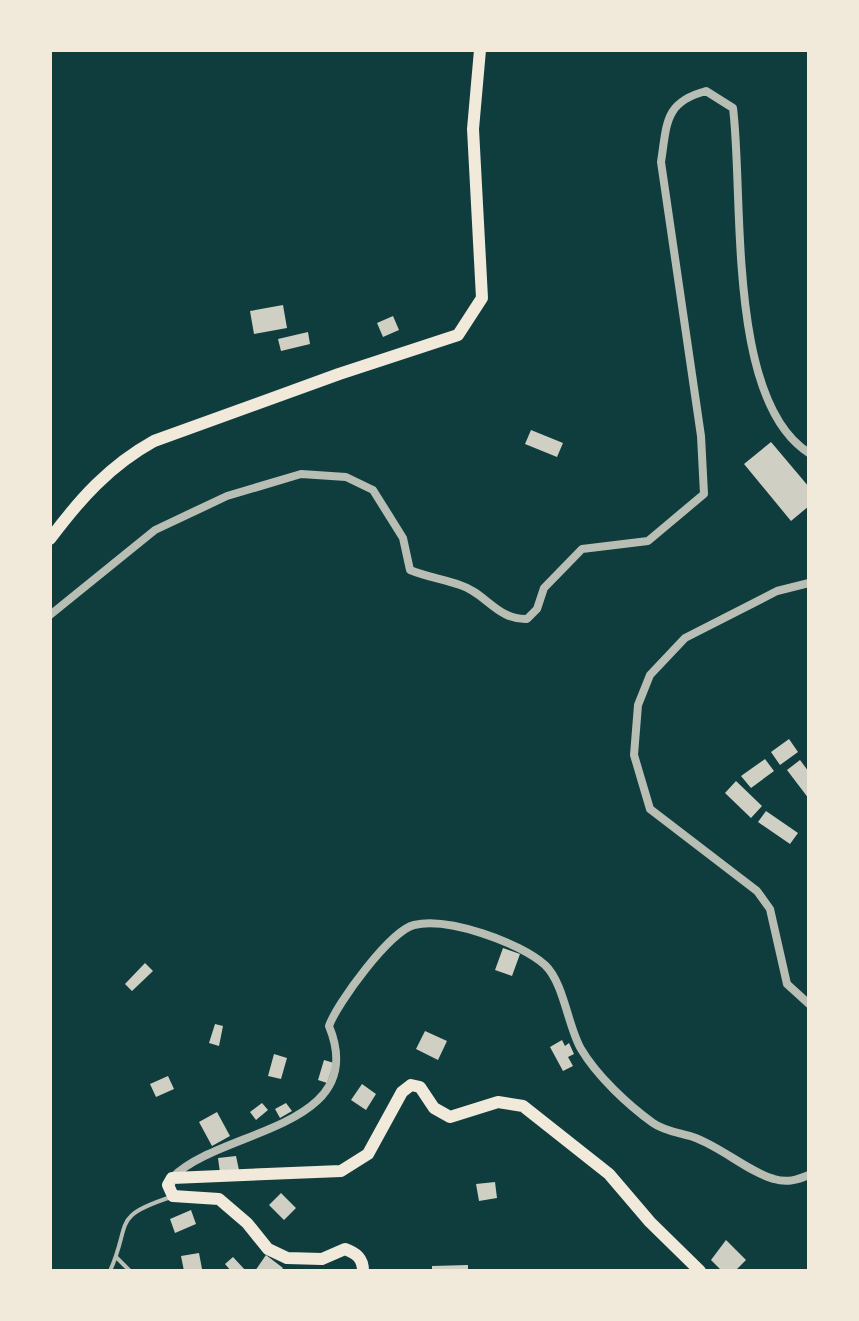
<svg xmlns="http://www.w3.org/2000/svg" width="859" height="1321" viewBox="0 0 859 1321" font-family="'Golos Text',sans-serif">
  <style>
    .building { fill: #cfcfc3 }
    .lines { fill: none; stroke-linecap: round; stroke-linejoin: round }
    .service { stroke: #b8beb3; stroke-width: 4 }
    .minor { stroke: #b8beb3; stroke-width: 8 }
    .primary { stroke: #f1e9da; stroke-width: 12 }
    .trunk { stroke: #f1e9da; stroke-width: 12 }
  </style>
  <rect width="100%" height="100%" fill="#0f3d3e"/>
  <path class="building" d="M283,305L287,328L254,334L250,311Z
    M393,316L399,330L383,337L377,323Z
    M308,332L310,344L281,351L278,339Z
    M531,430L563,443L557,457L525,444Z
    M771,442L809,487V506L791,521L744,464Z
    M789,739L798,752L780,765L771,752Z
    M765,759L774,771L751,788L741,776Z
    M800,760L809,772V799L787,770Z
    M736,781L762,806L751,818L725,793Z
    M766,811L798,833L790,844L758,822Z
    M503,948L520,954L512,976L495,970Z
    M145,963L153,971L132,991L125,984Z
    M215,1024L223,1026L219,1046L209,1043Z
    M425,1031L447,1041L438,1060L416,1049Z
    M562,1040L565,1046L569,1043L574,1054L568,1057L573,1066L563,1071L550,1047Z
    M274,1054L287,1058L281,1079L268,1076Z
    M324,1060L334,1063L327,1083L318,1080Z
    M168,1076L174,1089L156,1097L150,1084Z
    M362,1084L376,1094L366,1110L351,1100Z
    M262,1103L268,1110L256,1120L250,1112Z
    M286,1103L292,1111L280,1118L275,1109Z
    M217,1112L230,1136L212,1146L199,1122Z
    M236,1156L239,1170L220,1173L218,1158Z
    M495,1182L497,1198L479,1201L476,1184Z
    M281,1193L296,1208L284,1220L269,1205Z
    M191,1210L196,1224L175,1233L170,1219Z
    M726,1240L746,1260L735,1271H722L711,1260Z
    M199,1253L202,1269L184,1271L181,1256Z
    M266,1255L283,1268L281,1271H255Z
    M233,1257L246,1271H231L225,1264Z
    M468,1265V1271H432V1266Z"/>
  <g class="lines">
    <path class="service" d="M116,1257L130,1271
      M110,1271C132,1222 110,1217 171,1197"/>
    <path class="minor" d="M809,583L777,591L685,638L650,675L638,705L634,755L650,809L757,891L770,909L787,984L809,1004
      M50,615L155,530L227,496L301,474L346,477L373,490L403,538L410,570C427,577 443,579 460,585C486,593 497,620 527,619L537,609L544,588L582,549L648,541L704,494L701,436L661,162C667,124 664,102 706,91L733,108C744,195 726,401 809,453
      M173,1177C220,1129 371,1129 329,1026C337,1003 391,930 414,925C448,917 519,942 545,965C564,983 568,1027 581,1049C597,1076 628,1105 653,1123C664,1131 680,1133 693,1137C720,1146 750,1173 774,1179C787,1183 797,1180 809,1175"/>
    <path class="primary" d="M363,1271C363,1258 356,1253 345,1249L322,1259L287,1258L268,1249L247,1223L219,1199L173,1196L168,1185L172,1178L341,1171L368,1154L402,1092L411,1085L420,1087L434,1108L450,1117L498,1102L523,1106L609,1174L650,1222L700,1271"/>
    <path class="trunk" d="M50,539C80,499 109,466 154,441L339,374L458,335L482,298L473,129L480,50"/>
  </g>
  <rect width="859" height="1321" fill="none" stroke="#f1e9da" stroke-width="104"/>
</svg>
